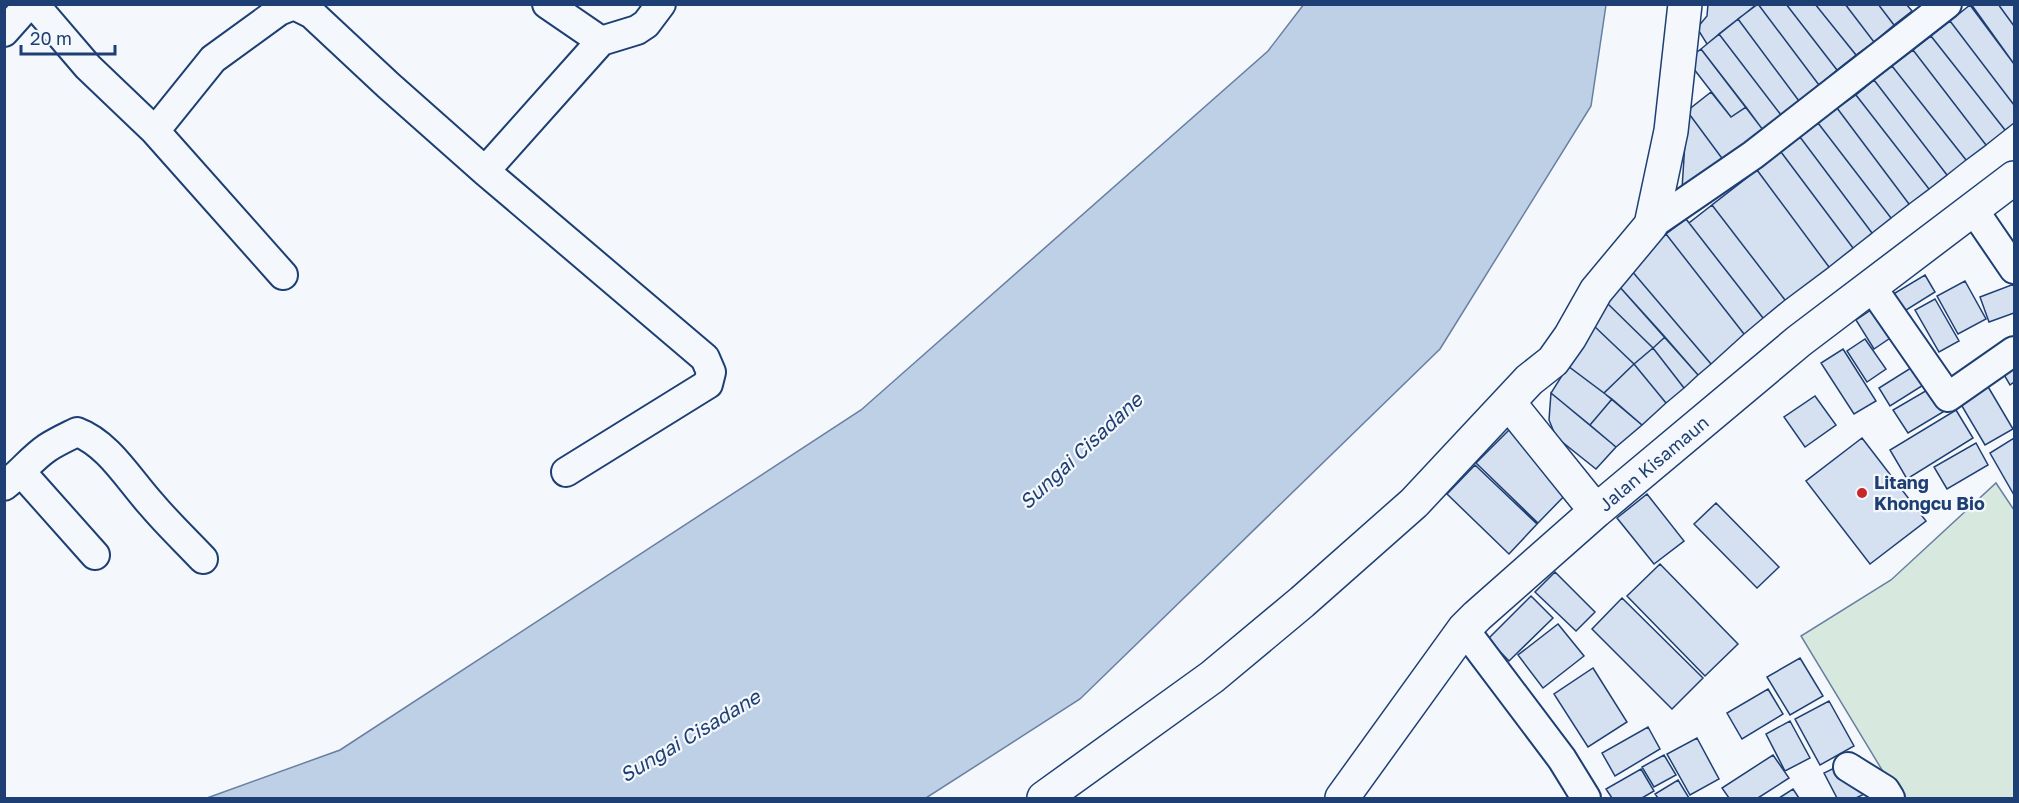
<svg xmlns="http://www.w3.org/2000/svg" width="2019" height="803" viewBox="0 0 2019 803" font-family="'Golos Text',sans-serif">
  <style>
    .green { fill: #d7e8df; stroke: #687fa3; stroke-width: 1.5 }
    .water { fill: #bed0e5; stroke: #687fa3; stroke-width: 1.5 }
    .building { fill: #d5e0f0; stroke: #1d3f73; stroke-width: 1.5 }
    .lines { fill: none; stroke-linecap: round; stroke-linejoin: round }
    .street-casing { stroke: #1d3f73; stroke-width: 32 }
    .secondary-casing { stroke: #1d3f73; stroke-width: 36 }
    .primary-casing { stroke: #1d3f73; stroke-width: 36 }
    .street { stroke: #f4f7fb; stroke-width: 28 }
    .secondary { stroke: #f4f7fb; stroke-width: 33 }
    .primary { stroke: #f4f7fb; stroke-width: 33 }
    .poi-dot { fill: #c62828; stroke: #f4f7fb; stroke-width: 2 }
    .labels { text-anchor: middle; stroke-width: 4.5; stroke-linejoin: round; paint-order: stroke }
    .street-label { font-size: 18px; fill: #1d3f73; stroke: #f4f7fb }
    .poi-label { font-size: 18px; font-weight: bold; fill: #1d3f73; stroke: #f4f7fb; text-anchor: start }
    .water-label { font-size: 20px; font-style: italic; fill: #1d3f73; stroke: #f4f7fb }
  </style>
  <rect width="100%" height="100%" fill="#f4f7fb"/>
  <path class="green" d="M1996,483L2014,510V798H1899L1801,636L1891,580Z"/>
  <path class="water" d="M1304,4L1606,5L1591,106L1440,349L1080,699L926,798H207L340,750L861,410L1268,51Z"/>
  <path class="building" d="M1708,4H1757L1707,44L1697,28L1707,16Z
    M1758,4L1819,85L1799,101L1738,19Z
    M1758,4H1786L1837,70L1819,85Z
    M1786,4H1815L1856,55L1837,70Z
    M1815,4H1845L1874,42L1856,55Z
    M1845,4H1878L1894,25L1874,42Z
    M1878,4H1906L1912,11L1894,25Z
    M1971,4H1998L2014,26V64Z
    M1998,4H2014V26Z
    M1970,5L2014,64V105L1950,21Z
    M1738,19L1799,101L1781,115L1719,34Z
    M1950,21L2014,105V123L2005,130L1931,36Z
    M1719,34L1781,115L1763,130L1701,49Z
    M1931,36L2005,130L1986,145L1913,50Z
    M1701,49L1746,107L1731,117L1690,64L1692,56Z
    M1913,50L1986,145L1966,160L1892,66Z
    M1892,66L1966,160L1947,175L1874,80Z
    M1874,80L1947,175L1929,189L1856,95Z
    M1711,92L1731,117L1746,107L1763,130L1724,161L1687,111Z
    M1856,95L1929,189L1909,204L1837,108Z
    M1837,108L1909,204L1891,218L1818,123Z
    M1687,111L1724,161L1682,189Z
    M1818,123L1891,218L1872,233L1800,137Z
    M1800,137L1872,233L1853,248L1781,152Z
    M1781,152L1853,248L1829,267L1757,170Z
    M1757,170L1829,267L1785,300L1712,205Z
    M1712,205L1785,300L1763,318L1689,223Z
    M1686,219L1763,318L1744,334L1666,234Z
    M1666,234L1744,334L1711,364L1631,270L1649,249Z
    M1631,270L1711,364L1698,375L1618,285Z
    M1925,275L1935,292L1895,317L1885,299Z
    M1965,281L1986,319L1958,334L1937,296Z
    M2014,284V313L1989,322L1980,297Z
    M1618,285L1665,337L1653,348L1607,303Z
    M1935,299L1959,341L1939,352L1915,310Z
    M1607,303L1653,348L1634,364L1593,325Z
    M1880,304L1899,332L1874,349L1856,320Z
    M1593,325L1634,364L1604,393L1568,366Z
    M1665,337L1698,375L1684,388L1653,348Z
    M1865,339L1886,369L1867,382L1847,351Z
    M1653,348L1684,388L1666,403L1634,364Z
    M1843,349L1876,401L1854,414L1821,363Z
    M2014,359V382L2010,385L2000,368Z
    M1634,364L1666,403L1642,425L1604,393Z
    M1568,366L1612,399L1590,425L1551,393Z
    M1914,366L1925,384L1890,406L1879,388Z
    M1987,385L2013,429L1985,445L1959,401Z
    M1929,389L1943,412L1908,433L1893,410Z
    M1551,393L1616,447L1596,469L1556,437L1549,420Z
    M1815,396L1836,425L1805,447L1784,417Z
    M1612,399L1642,425L1616,447L1590,425Z
    M1956,410L1973,438L1907,479L1890,450Z
    M1511,428L1573,487L1538,523L1476,463Z
    M1862,438L1926,521L1870,564L1806,481Z
    M2014,438V495L1990,453Z
    M1976,443L1988,465L1947,489L1934,467Z
    M1475,465L1537,524L1509,554L1447,494Z
    M1647,494L1684,541L1654,564L1617,518Z
    M1716,503L1779,567L1757,588L1694,524Z
    M1660,564L1738,644L1705,676L1627,596Z
    M1555,572L1595,612L1576,631L1535,592Z
    M1531,596L1553,618L1509,661L1488,639Z
    M1622,598L1703,678L1672,709L1592,629Z
    M1558,624L1584,656L1543,688L1518,655Z
    M1800,658L1823,696L1790,715L1767,677Z
    M1593,668L1627,722L1588,747L1554,694Z
    M1768,689L1783,714L1742,739L1727,713Z
    M1829,701L1854,746L1820,765L1795,719Z
    M1790,721L1810,758L1785,771L1766,734Z
    M1648,727L1660,749L1615,776L1602,753Z
    M1697,738L1719,779L1690,795L1667,754Z
    M1664,755L1676,775L1654,787L1642,767Z
    M1773,755L1789,778L1758,798H1729L1722,788Z
    M1859,756L1875,789L1856,798H1837L1824,773Z
    M1641,769L1654,791L1642,798H1612L1606,789Z
    M1678,780L1689,798H1658L1655,794Z
    M1793,789L1799,798H1779Z"/>
  <g class="lines">
    <defs>
      <path id="street" d="M34,4L88,67L155,131L283,275
        M547,4L601,41
        M4,32L29,4
        M601,41L637,30L646,24L661,4
        M155,131L213,59L279,11L294,5L312,14L388,85L485,171L601,41
        M485,171L705,358L711,372L708,384L566,472
        M1973,209L2014,269
        M1651,225L1753,155L1947,4
        M1871,286L1948,397L2014,351
        M22,473L95,555
        M4,486C20,474 31,459 47,448C56,442 67,437 77,432C109,444 129,480 152,505C168,524 186,541 203,559
        M1464,629L1562,759L1586,798
        M1848,767L1885,790L1890,798"/>
      <path id="secondary" d="M1044,798L1212,677L1302,602L1414,503L1529,380L1553,361L1570,337L1596,291L1651,225L1671,131L1685,4"/>
      <path id="primary" d="M1509,403L1596,511
        M1342,798L1464,629L1477,616L1596,511L1799,341L2014,178"/>
    </defs>
    <use href="#street" class="street-casing"/>
    <use href="#secondary" class="secondary-casing"/>
    <use href="#primary" class="primary-casing"/>
    <use href="#street" class="street"/>
    <use href="#secondary" class="secondary"/>
    <use href="#primary" class="primary"/>
  </g>
  <circle class="poi-dot" cx="1862" cy="493" r="6"/>
  <g class="labels">
    <g class="street-label">
      <text transform="translate(1654 464) rotate(-40)" y="6">Jalan Kisamaun</text>
    </g>
    <g class="poi-label">
      <text x="1874" y="489">Litang<tspan x="1874" dy="21">Khongcu Bio</tspan></text>
    </g>
    <g class="water-label">
      <text transform="translate(1081 451) rotate(-43)" y="7">Sungai Cisadane</text>
      <text transform="translate(690 736) rotate(-31)" y="7">Sungai Cisadane</text>
    </g>
  </g>
  <rect width="2019" height="803" fill="none" stroke="#1d3f73" stroke-width="12"/>
  <path d="M21 45v9h94v-9" fill="none" stroke="#1d3f73" stroke-width="3"/>
  <text x="30" y="45" font-size="18" fill="#1d3f73" stroke="#f4f7fb" stroke-width="4.5" paint-order="stroke">20 m</text>
</svg>
